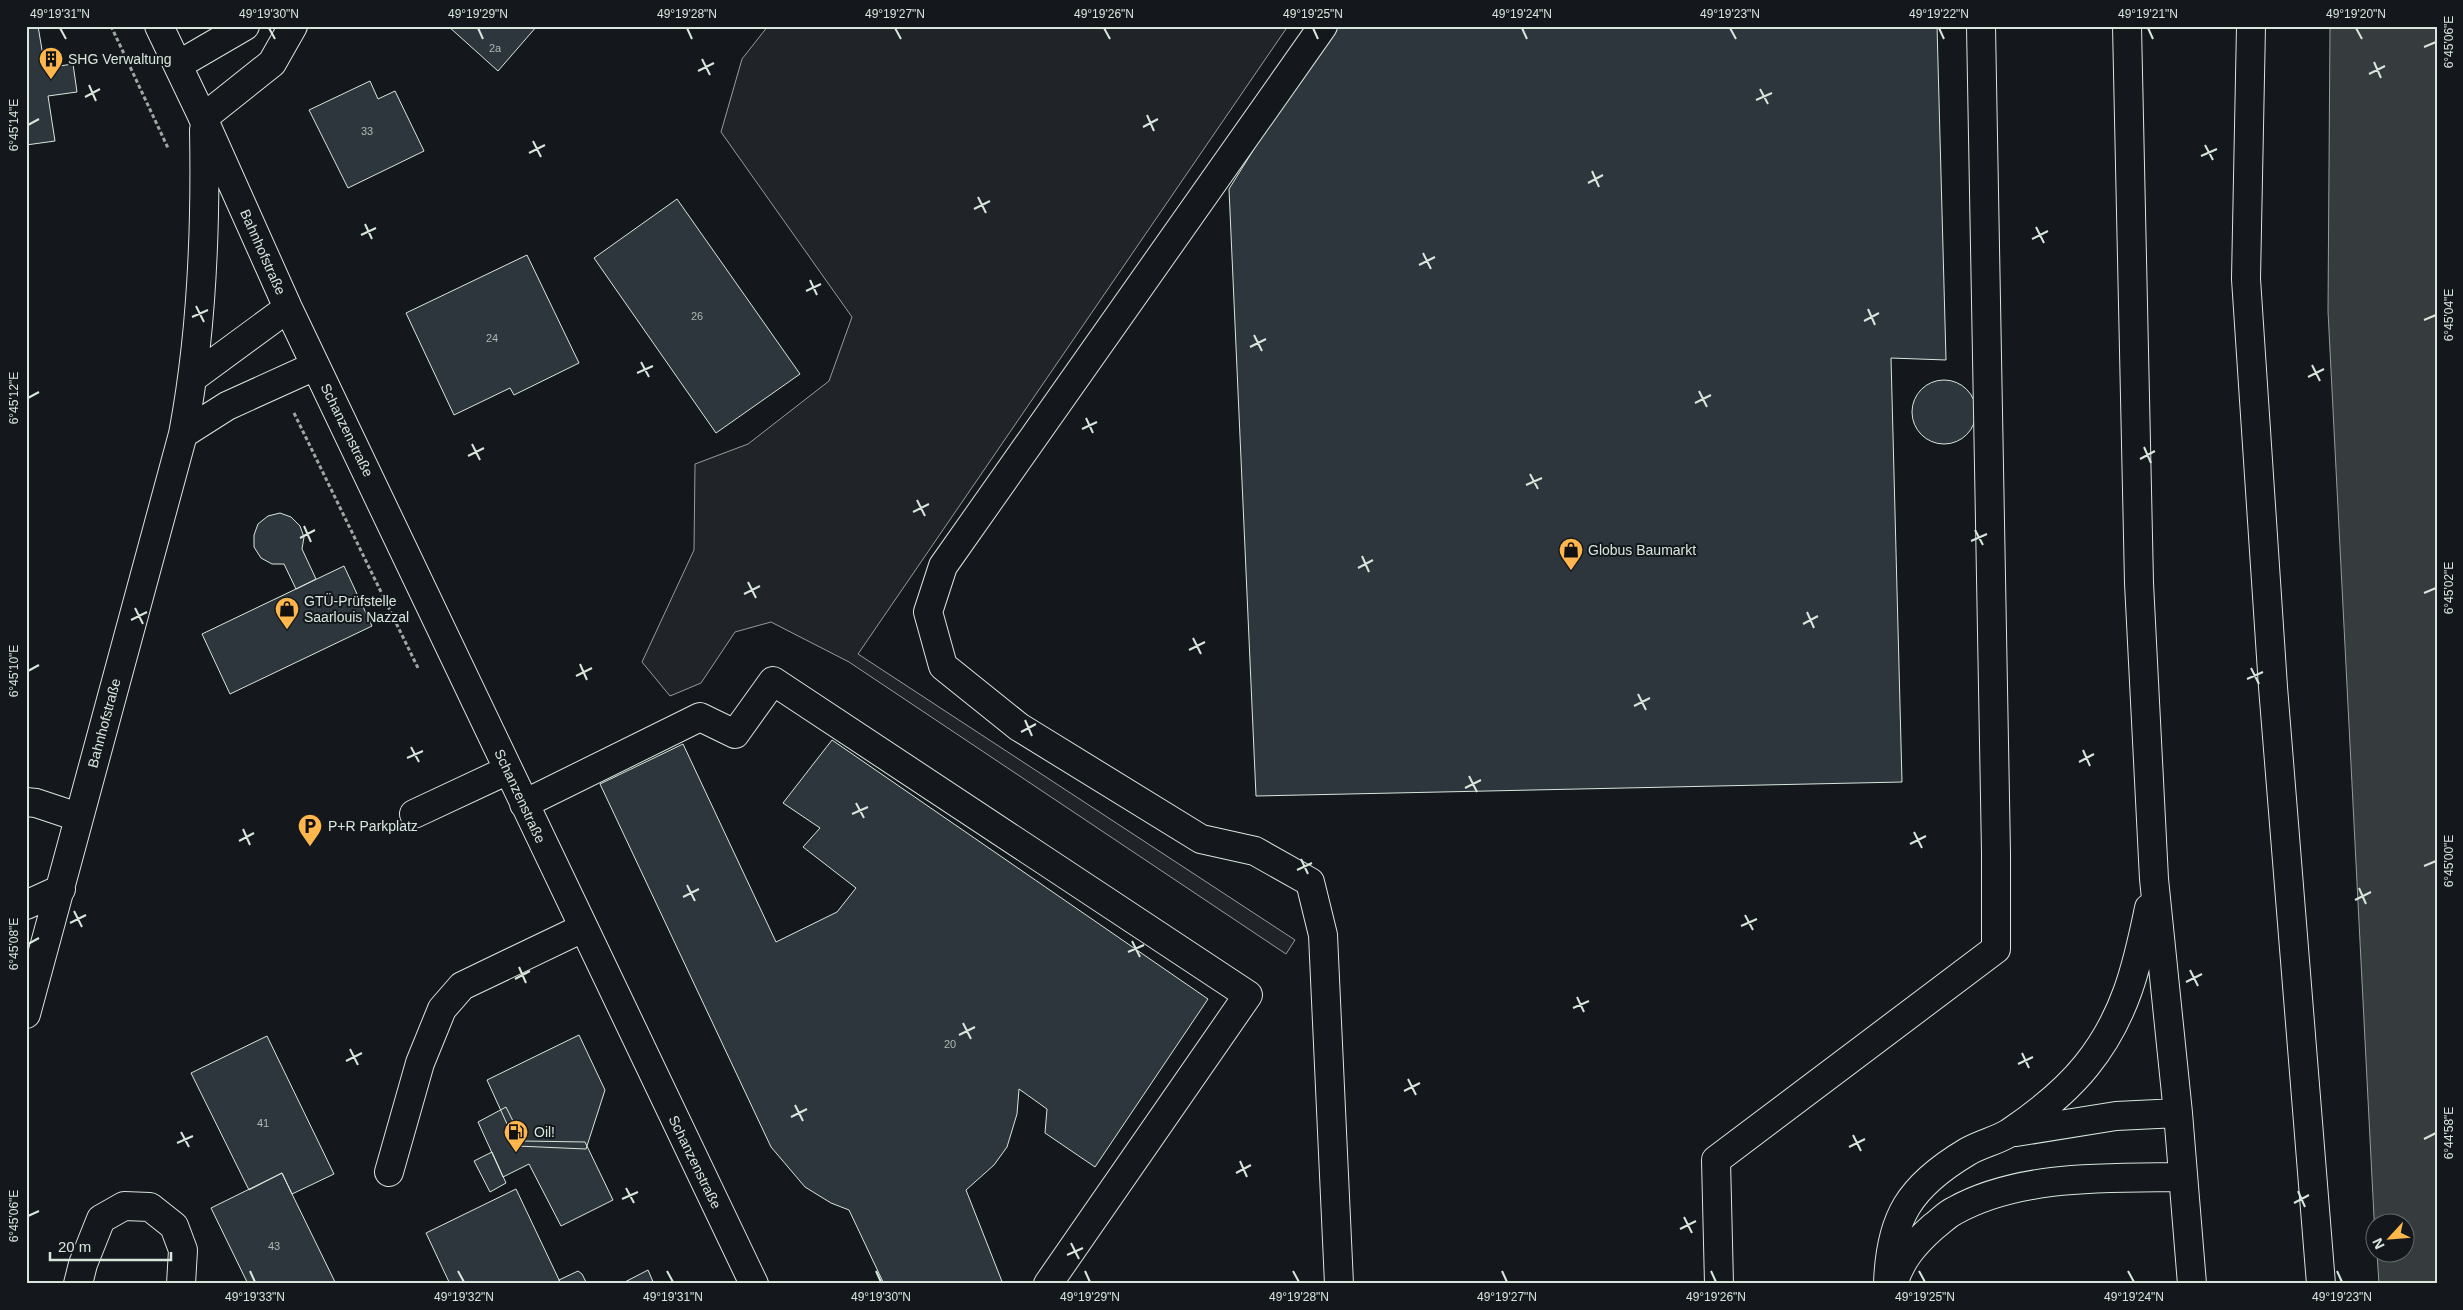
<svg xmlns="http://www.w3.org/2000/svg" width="2463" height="1310" viewBox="0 0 2463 1310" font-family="Helvetica,sans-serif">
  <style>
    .green { fill: #202428; stroke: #939e99 }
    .water { fill: #363b3e; stroke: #939e99 }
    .building { fill: #2c363c; stroke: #d8e6dc }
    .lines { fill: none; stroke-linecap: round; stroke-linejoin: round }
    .minor-casing { stroke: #d8e6dc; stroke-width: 30 }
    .major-casing { stroke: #d8e6dc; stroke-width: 30 }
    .path { stroke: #9da8a2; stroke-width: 3; stroke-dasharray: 4 2.5; stroke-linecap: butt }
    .minor { stroke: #14181c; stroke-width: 28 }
    .major { stroke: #14181c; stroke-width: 28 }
    .ticks { fill: none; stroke: #d8e6dc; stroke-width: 2 }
    .labels { text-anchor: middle; stroke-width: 4; stroke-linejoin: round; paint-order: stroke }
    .number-label { font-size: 11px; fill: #adbab4 }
    .poi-label { font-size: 14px; fill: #d8e6dc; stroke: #14181c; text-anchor: start }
    .street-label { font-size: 14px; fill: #d8e6dc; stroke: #14181c }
    .neatline { fill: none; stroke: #d8e6dc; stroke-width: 2 }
    .ticks-label { font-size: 12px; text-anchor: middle; fill: #d8e6dc }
  </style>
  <rect width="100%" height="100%" fill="#14181c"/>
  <path class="green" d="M768,26H1288L858,654L1295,940L1286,954L849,662L771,622L735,632L701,683L670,696L642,662L694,550L695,464L748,444L829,381L852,317L721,132L742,59Z"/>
  <path class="water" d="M2330,26H2437V1284H2379L2377,1253L2406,1252V1222H2376L2375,1237L2328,311Z"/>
  <path class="building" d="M26,26H38L45,68L73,64L77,92L48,96L55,141L26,145Z
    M448,26H537L498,71Z
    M1331,26H1937L1946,360L1891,358L1902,782L1256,796L1229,189Z
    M370,81L378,99L395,91L424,151L348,188L309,110Z
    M677,199L800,374L716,433L594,258Z
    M527,255L579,363L514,395L510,388L454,415L406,313Z
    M1912 412a32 32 0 1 1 64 0a32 32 0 1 1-64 0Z
    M280,513L291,517L300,526L304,537L302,549L316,579L296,589L284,564H272L261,558L254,547V535L258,524L268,516Z
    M344,566L372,626L230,694L202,634Z
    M832,740L1208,999L1095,1167L1045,1133L1047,1109L1019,1089L1017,1114L1007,1147L994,1165L966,1190L1003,1284H884L849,1210L831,1203L805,1187L771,1147L600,784L683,744L776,942L837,912L856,888L803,847L820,828L783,803Z
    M579,1035L605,1090L586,1149L517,1146L487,1080Z
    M267,1036L334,1174L292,1194L282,1173L249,1190L191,1073Z
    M506,1107L523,1141L585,1142L613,1200L561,1226L529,1164L503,1177L478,1122Z
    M492,1152L506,1183L490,1192L474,1161Z
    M282,1173L292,1194L336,1284H248L211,1208Z
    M516,1189L561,1284H450L426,1233Z
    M648,1270L654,1284H621Z
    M578,1271L582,1274L587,1284H561L559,1280Z"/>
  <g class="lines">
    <defs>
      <path id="minor" d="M1323,26L943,566L928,612L943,666L1019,727L1201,839L1255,851L1310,882L1323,935L1339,1284
        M2251,26L2246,279L2273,687L2321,1284
        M203,118L288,308L754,1284
        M194,377L288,308
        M183,434L227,406L315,366
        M26,802L36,803L78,817
        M524,804L700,717L735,734L773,681L1248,995L1048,1284
        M414,814L508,770
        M26,905L61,889
        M26,1014L183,434C202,334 206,232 204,130
        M389,1172L420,1063L442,1009L462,986L583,928
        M78,1284L83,1264L101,1219L124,1206L150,1207L174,1226L183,1250L181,1284
        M1719,1284L1716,1160L1996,949V853L1981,26"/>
      <path id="major" d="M159,26L203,118L272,63L293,26
        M2127,26L2139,583L2154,879L2178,1113L2192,1284
        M178,65L245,26
        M2016,1132L2116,1116L2178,1113
        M1894,1282C1901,1259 1915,1243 1933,1227C1940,1222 1946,1215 1954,1211C2020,1174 2109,1178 2182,1177
        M1888,1284C1890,1217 1910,1186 1967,1152C1980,1144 1996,1141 2009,1133C2037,1114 2065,1092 2086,1066C2125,1018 2137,967 2149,908"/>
    </defs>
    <use href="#minor" class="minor-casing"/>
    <use href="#major" class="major-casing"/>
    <path class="path" d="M111,26L168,148
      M294,413L418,668"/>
    <use href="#minor" class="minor"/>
    <use href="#major" class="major"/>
  </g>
  <path class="ticks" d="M60,28L66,39M269,28L275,39M478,28L483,39M687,28L692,39M895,28L901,39M1104,28L1110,39M1313,28L1318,39M1522,28L1527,39M1730,28L1736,39M1939,28L1944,39M2148,28L2153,39M2356,28L2362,39M2424,47L2436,42M702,59L710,75M2374,62L2381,78M698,71L714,63M2369,74L2385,66M89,85L96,101M1760,89L1768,104M85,97L100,89M1756,100L1772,93M1147,115L1154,131M28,125L39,119M1143,127L1158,119M533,141L541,157M2205,145L2213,160M529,153L545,145M2201,156L2217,149M1592,171L1599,187M1588,183L1603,175M978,197L986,213M974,209L990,201M365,224L372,239M2036,227L2044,243M361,235L376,228M2032,239L2048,231M1423,253L1431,269M1419,265L1435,257M810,280L817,295M806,291L821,284M196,306L204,322M1868,309L1875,325M192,317L208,310M2424,320L2436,315M1864,321L1879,313M1254,335L1262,351M1250,347L1266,339M641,362L649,377M2312,365L2320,381M637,373L653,366M2308,377L2324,369M1699,391L1707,407M28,398L39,392M1695,403L1711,395M1086,418L1093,433M1082,429L1097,422M472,444L480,460M2144,447L2151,463M468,456L484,448M2140,459L2155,451M1530,474L1538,489M1526,485L1542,478M917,500L925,516M913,512L929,504M304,526L311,542M1975,530L1983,545M300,538L315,530M1971,541L1987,534M1362,556L1369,572M1358,568L1373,560M748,582L756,598M2424,593L2436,588M744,594L760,586M135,608L143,624M1807,612L1814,628M131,620L147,612M1803,624L1818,616M1193,638L1201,654M1189,650L1205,642M580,664L587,680M2251,668L2259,684M28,671L39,665M576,676L592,668M2247,679L2263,672M1638,694L1646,710M1634,706L1650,698M1025,720L1032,736M1021,732L1036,724M411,747L419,762M2083,750L2090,766M407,758L423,751M2079,762L2094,754M1469,776L1477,792M1465,788L1481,780M856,803L864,818M852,814L868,807M243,829L250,845M1914,832L1922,848M239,841L254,833M1910,844L1926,836M1301,859L1308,874M2424,866L2436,861M1297,870L1312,863M687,885L695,901M2359,888L2366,904M683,897L699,889M2355,900L2371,892M74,911L82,927M1745,915L1753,930M70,923L86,915M1741,926L1757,919M1132,941L1140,957M28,944L39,938M1128,952L1144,945M519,967L526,983M2190,970L2198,986M515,979L530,971M2186,982L2202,974M1577,997L1584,1012M1573,1008L1589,1001M963,1023L971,1039M959,1035L975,1027M350,1049L358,1065M2022,1053L2029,1068M346,1061L362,1053M2018,1064L2033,1057M1408,1079L1416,1095M1404,1091L1420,1083M795,1105L803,1121M791,1117L807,1109M181,1132L189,1147M1853,1135L1861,1151M2424,1139L2436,1133M177,1143L193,1136M1849,1147L1865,1139M1240,1161L1247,1177M1236,1173L1251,1165M626,1188L634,1203M2298,1191L2305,1207M622,1199L638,1192M2294,1203L2309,1195M28,1216L39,1211M1684,1217L1692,1233M1680,1229L1696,1221M1071,1243L1079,1259M1067,1255L1083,1248M250,1271L255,1282M458,1271L464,1282M667,1271L673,1282M876,1271L881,1282M1085,1271L1090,1282M1293,1271L1299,1282M1502,1271L1507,1282M1711,1271L1716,1282M1919,1271L1925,1282M2128,1271L2134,1282M2337,1271L2342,1282"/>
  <defs>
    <symbol id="building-pin" viewBox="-11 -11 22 30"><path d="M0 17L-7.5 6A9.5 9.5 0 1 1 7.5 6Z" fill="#ffb74d" stroke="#14181c"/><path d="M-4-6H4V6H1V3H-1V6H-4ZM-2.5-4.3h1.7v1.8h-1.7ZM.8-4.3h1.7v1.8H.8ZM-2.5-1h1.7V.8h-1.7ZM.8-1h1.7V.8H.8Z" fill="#111"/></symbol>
    <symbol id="shop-pin" viewBox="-11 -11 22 30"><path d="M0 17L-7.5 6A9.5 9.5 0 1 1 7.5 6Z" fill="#ffb74d" stroke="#14181c"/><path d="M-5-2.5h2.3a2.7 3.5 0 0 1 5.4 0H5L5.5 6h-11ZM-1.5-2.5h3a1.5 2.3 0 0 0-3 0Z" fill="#111"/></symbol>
    <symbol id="parking-pin" viewBox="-11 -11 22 30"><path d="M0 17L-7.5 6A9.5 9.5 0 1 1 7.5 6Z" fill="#ffb74d" stroke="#14181c"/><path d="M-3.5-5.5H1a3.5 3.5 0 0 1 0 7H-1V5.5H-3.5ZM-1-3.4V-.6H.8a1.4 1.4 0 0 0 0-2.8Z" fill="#111"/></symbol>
    <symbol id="fuel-pin" viewBox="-11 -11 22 30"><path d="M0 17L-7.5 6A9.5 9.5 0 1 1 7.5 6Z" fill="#ffb74d" stroke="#14181c"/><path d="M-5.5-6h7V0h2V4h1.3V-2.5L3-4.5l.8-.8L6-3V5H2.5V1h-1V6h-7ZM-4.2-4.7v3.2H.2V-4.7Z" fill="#111"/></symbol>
  </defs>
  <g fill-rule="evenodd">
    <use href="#building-pin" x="37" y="45" width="28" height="38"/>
    <use href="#shop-pin" x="1557" y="536" width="28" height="38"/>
    <use href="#shop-pin" x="273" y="595" width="28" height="38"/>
    <use href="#parking-pin" x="296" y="812" width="28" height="38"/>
    <use href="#fuel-pin" x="502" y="1118" width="28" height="38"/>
  </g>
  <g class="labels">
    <g class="number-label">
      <text x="495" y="52">2a</text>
      <text x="367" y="135">33</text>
      <text x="697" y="320">26</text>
      <text x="492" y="342">24</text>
      <text x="950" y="1048">20</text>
      <text x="263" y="1127">41</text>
      <text x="274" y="1250">43</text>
    </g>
    <g class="poi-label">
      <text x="68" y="64">SHG Verwaltung</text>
      <text x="1588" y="555">Globus Baumarkt</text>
      <text x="304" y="606">GTÜ-Prüfstelle<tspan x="304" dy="16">Saarlouis Nazzal</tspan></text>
      <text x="328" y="831">P+R Parkplatz</text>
      <text x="534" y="1137">Oil!</text>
    </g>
    <g class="street-label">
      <text transform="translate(263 252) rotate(66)" y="5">Bahnhofstraße</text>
      <text transform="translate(347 430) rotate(64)" y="5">Schanzenstraße</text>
      <text transform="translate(104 723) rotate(-75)" y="5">Bahnhofstraße</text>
      <text transform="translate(520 796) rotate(65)" y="5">Schanzenstraße</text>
      <text transform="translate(695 1162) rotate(64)" y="5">Schanzenstraße</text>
    </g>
  </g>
  <rect width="2463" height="1310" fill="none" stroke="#14181c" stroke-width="55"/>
  <g transform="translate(2390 1238) rotate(244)"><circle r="24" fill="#14181c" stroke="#626a69"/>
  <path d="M0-4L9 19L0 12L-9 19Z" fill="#ffb74d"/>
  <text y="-8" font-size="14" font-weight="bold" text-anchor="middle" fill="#d8e6dc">N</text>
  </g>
  <path d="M50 1252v8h121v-8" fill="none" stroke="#d8e6dc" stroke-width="2.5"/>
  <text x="58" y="1252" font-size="15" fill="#d8e6dc" stroke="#14181c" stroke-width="4" paint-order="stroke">20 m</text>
  <rect x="28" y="28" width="2408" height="1254" class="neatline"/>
  <g class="ticks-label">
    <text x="60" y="18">49°19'31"N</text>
    <text x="269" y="18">49°19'30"N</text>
    <text x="478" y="18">49°19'29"N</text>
    <text x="687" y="18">49°19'28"N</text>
    <text x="895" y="18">49°19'27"N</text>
    <text x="1104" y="18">49°19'26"N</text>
    <text x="1313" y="18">49°19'25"N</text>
    <text x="1522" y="18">49°19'24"N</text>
    <text x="1730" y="18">49°19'23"N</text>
    <text x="1939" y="18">49°19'22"N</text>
    <text x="2148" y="18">49°19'21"N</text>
    <text x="2356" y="18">49°19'20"N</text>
    <text transform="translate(2449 42) rotate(-90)" y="4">6°45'06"E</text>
    <text transform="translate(14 125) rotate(-90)" y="4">6°45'14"E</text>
    <text transform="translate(2449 315) rotate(-90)" y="4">6°45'04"E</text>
    <text transform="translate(14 398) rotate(-90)" y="4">6°45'12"E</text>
    <text transform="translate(2449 588) rotate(-90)" y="4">6°45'02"E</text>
    <text transform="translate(14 671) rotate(-90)" y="4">6°45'10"E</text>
    <text transform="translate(2449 861) rotate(-90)" y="4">6°45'00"E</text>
    <text transform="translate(14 944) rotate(-90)" y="4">6°45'08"E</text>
    <text transform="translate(2449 1133) rotate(-90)" y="4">6°44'58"E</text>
    <text transform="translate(14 1216) rotate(-90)" y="4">6°45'06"E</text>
    <text x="255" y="1301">49°19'33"N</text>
    <text x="464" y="1301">49°19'32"N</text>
    <text x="673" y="1301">49°19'31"N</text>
    <text x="881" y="1301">49°19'30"N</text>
    <text x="1090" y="1301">49°19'29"N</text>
    <text x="1299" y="1301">49°19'28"N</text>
    <text x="1507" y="1301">49°19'27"N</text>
    <text x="1716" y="1301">49°19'26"N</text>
    <text x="1925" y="1301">49°19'25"N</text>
    <text x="2134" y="1301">49°19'24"N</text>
    <text x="2342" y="1301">49°19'23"N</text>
  </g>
</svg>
